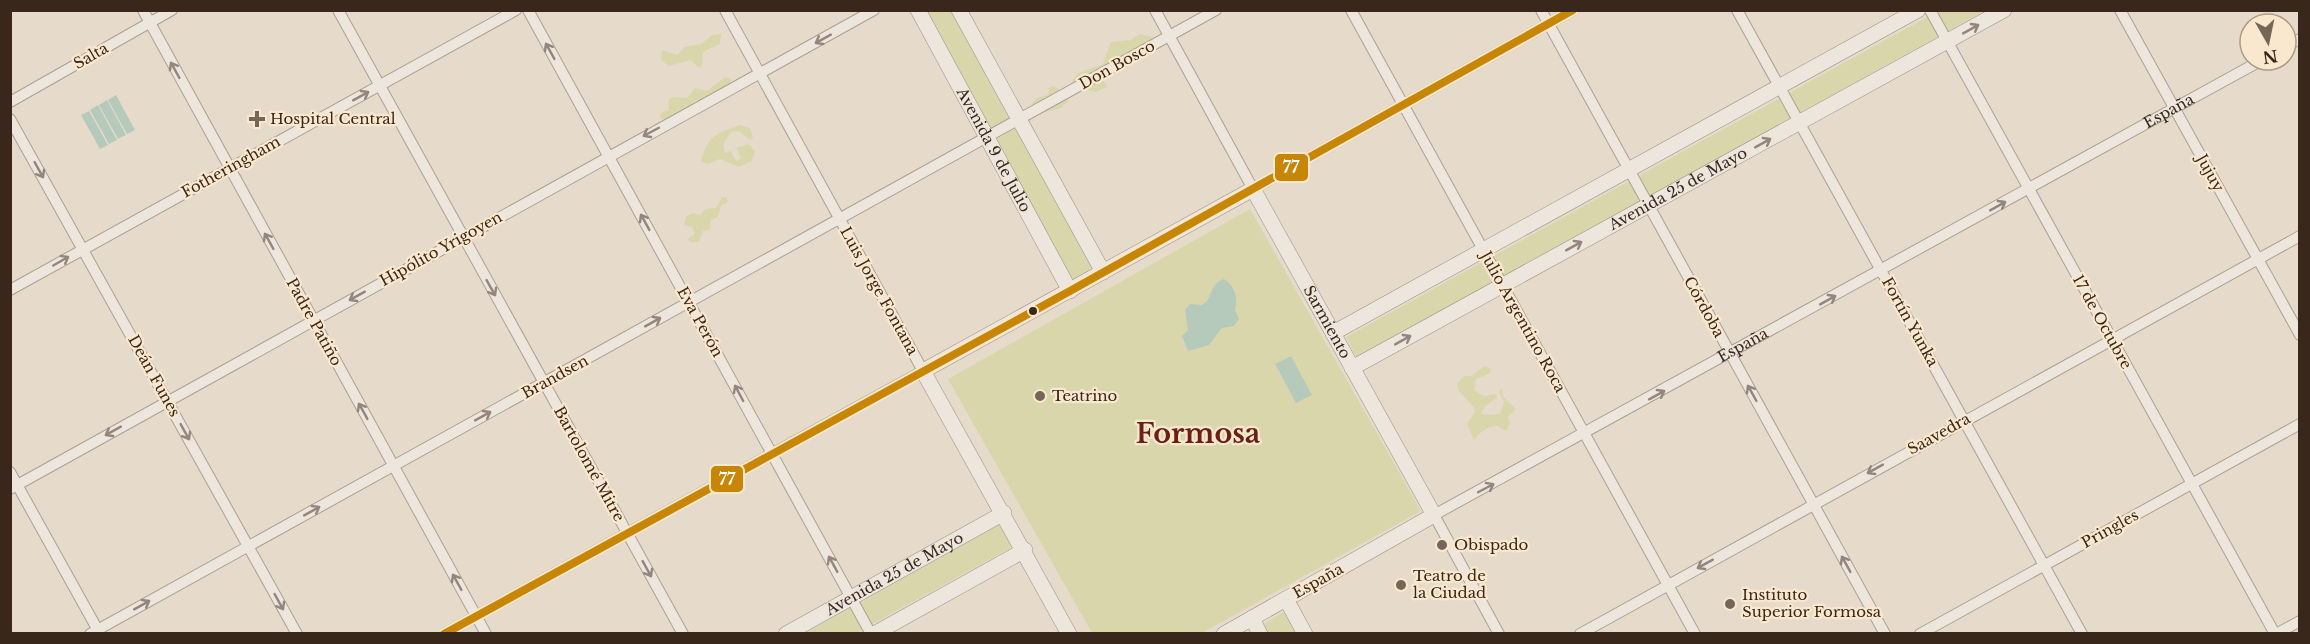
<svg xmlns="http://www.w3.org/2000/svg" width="2310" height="644" viewBox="0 0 2310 644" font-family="'Libre Baskerville',serif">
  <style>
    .green { fill: #dad6ab }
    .water { fill: #b6cabc }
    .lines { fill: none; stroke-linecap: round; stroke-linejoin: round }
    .street-casing { stroke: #aba093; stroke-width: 12 }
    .secondary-casing { stroke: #9a8f84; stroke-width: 16 }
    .street { stroke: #ede6dd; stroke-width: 10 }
    .secondary { stroke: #ede6dd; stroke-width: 15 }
    .bus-1-casing { stroke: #f9e8ce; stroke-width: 12 }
    .bus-1 { stroke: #c88607; stroke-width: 8 }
    .oneway { stroke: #94867c }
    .poi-dot { fill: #766658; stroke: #f9e8ce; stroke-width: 2 }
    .bus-dot { fill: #3a271b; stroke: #f9e8ce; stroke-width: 2 }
    .labels { text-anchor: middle; stroke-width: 4.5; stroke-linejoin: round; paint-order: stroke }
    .street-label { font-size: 15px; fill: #3a271b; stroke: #f9e8ce }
    .poi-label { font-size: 15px; fill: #3a271b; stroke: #f9e8ce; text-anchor: start }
    .town-label { font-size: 27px; font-weight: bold; fill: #6b1f16; stroke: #f9e8ce }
    .line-badge { stroke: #f9e8ce; stroke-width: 2 }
    .badge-label { font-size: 16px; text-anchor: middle; font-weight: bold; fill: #fff }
  </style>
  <rect width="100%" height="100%" fill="#e6dbca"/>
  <path class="green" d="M923,11H952L1094,267L1072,280Z
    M1938,11H1984L1357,358L1346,337Z
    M721,34L720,44L703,52L702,66L699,68L690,60L669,66L661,60L662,50L678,55L684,47L701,44L712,35Z
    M1140,34L1157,38L1162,46L1100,78L1107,85L1106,88L1095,92C1085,88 1078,92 1069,86L1078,73L1103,64L1111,42L1130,40Z
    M725,77L731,79L730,85L709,102L696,100L692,104V111L668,121L660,118L661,113L669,110L668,101L672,97L687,98L695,88L707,91Z
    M1053,86L1063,91L1068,101L1061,108L1038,114L1032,103L1037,98L1048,95L1049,88Z
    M740,125L750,128L753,138L750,140L739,131L732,132L723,144L725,153L731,151L736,161L741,158L736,148L749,144L755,151L752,161L739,167L720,159L707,164L701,161C709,134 715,134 740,125Z
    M722,197H726L728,202L721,206L718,217L711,220L710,230L703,231L699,242H690L687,239L695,234L692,227L684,225L686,216L693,213L701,215L705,209L716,208Z
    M1250,209L1421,511L1202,633H1092L948,379Z
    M1484,366L1491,369L1490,373L1476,379L1474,390L1484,396L1496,394L1497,398L1485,406L1481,413L1484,415L1500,414L1504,402L1499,392L1501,388L1504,398L1516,409L1508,417L1510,424L1506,431L1497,426C1486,427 1480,432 1474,441L1467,424L1475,412L1474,408L1459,391L1457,384L1464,376H1472Z
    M1001,524L1014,546L856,633L804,634Z
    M1282,613H1288L1302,633H1266L1264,624Z"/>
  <path class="water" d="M116,95L135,130L127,134L108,100Z
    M107,100L126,135L118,139L99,105Z
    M98,105L117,140L109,144L90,110Z
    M89,111L108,145L100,149L81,115Z
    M1224,279C1235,286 1238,298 1235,310L1239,319L1234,326L1222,328L1209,345L1188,351L1182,336L1188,330L1185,310L1190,304L1202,305L1207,301C1213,291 1211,284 1224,279Z
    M1291,356L1312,395L1296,403L1275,364Z"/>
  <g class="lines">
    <defs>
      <g id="street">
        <path d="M143,10L486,634"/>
        <path d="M338,10L683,634"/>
        <path d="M528,10L871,634"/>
        <path d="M1155,10L1253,189L1573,10"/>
        <path d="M1351,10L1695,634"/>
        <path d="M1541,10L1885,634"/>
        <path d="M1737,10L2082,634"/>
        <path d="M1930,10L2275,634"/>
        <path d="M2120,10L2300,335"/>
        <path d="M2286,46L2300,39"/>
        <path d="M10,102L172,10"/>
        <path d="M10,119L297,634"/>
        <path d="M10,290L516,10"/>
        <path d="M10,472L100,634"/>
        <path d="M10,489L874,10"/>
        <path d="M90,634L1216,10"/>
        <path d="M444,634L923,371L725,10"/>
        <path id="s1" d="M1499,634L1434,515L2262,60"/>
        <path d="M1580,634L2300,236"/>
        <path d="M1920,634L2300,424"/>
        <path d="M2276,634L2300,621"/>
      </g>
      <g id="secondary">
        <path id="s2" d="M918,10L1070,291"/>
        <path d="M959,10L1103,272"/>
        <path d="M1333,333L1918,10"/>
        <path id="s3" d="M1352,368L2004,10"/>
        <path d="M1286,599L1305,634"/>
        <path d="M1252,618L1260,634"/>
        <path id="s4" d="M786,634L1004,513"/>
        <path d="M874,634L1025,550"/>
        <path id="s5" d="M1069,634L923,371L1253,189L1434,515L1224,634"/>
      </g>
    </defs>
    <use href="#street" class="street-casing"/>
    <use href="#secondary" class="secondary-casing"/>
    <use href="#street" class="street"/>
    <use href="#secondary" class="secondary"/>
    <defs>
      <path id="bus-1" d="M444,634L1070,291L1573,10"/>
    </defs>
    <use href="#bus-1" class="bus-1-casing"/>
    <use href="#bus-1" class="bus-1"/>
  </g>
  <defs><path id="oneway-shaft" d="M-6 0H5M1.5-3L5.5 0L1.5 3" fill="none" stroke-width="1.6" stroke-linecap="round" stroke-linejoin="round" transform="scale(1.5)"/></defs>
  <g class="oneway">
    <use href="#oneway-shaft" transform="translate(1971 29) rotate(-29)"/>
    <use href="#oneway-shaft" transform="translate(823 39) rotate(151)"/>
    <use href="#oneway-shaft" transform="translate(550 51) rotate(-119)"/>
    <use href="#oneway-shaft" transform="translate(175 70) rotate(-119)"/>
    <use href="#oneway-shaft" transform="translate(361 96) rotate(-29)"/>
    <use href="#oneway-shaft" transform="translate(651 132) rotate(152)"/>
    <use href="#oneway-shaft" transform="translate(1763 143) rotate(-29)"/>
    <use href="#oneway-shaft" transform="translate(39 170) rotate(61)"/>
    <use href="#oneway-shaft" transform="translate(1998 206) rotate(-29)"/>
    <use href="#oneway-shaft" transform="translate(645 222) rotate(-119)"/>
    <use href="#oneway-shaft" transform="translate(269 241) rotate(-119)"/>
    <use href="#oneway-shaft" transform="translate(1574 246) rotate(-29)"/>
    <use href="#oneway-shaft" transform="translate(61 261) rotate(-30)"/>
    <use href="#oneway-shaft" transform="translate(491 288) rotate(61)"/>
    <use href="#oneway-shaft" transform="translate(357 296) rotate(151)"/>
    <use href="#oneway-shaft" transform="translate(1828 300) rotate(-29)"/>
    <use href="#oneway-shaft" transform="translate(653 322) rotate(-29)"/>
    <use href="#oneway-shaft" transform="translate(1403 340) rotate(-29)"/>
    <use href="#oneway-shaft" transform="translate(739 393) rotate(-118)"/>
    <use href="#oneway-shaft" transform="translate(1752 393) rotate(-119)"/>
    <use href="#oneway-shaft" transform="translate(1657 395) rotate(-29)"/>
    <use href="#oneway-shaft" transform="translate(363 411) rotate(-119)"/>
    <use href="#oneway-shaft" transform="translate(483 416) rotate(-29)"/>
    <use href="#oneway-shaft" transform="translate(113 431) rotate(151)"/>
    <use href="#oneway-shaft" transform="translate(185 432) rotate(61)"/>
    <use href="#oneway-shaft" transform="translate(1875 469) rotate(151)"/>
    <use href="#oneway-shaft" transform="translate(1486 488) rotate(-28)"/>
    <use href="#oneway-shaft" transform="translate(312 511) rotate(-29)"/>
    <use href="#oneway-shaft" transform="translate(833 564) rotate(-119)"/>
    <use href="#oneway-shaft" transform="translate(1705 564) rotate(151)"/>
    <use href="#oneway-shaft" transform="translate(1846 564) rotate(-119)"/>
    <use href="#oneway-shaft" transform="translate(647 569) rotate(61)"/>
    <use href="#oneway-shaft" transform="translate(457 582) rotate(-119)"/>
    <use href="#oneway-shaft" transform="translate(279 602) rotate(61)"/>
    <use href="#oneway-shaft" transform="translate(142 605) rotate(-29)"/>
  </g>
  <g class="poi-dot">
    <path d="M254 110h6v6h6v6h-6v6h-6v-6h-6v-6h6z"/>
    <circle cx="1040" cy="396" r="6"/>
    <circle cx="1442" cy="545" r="6"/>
    <circle cx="1401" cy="585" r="6"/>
    <circle cx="1730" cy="604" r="6"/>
  </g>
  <circle class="bus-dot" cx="1033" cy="311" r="5"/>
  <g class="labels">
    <g class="street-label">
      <text transform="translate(91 56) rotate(-30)" y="5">Salta</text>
      <text transform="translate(1117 65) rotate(-29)" y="5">Don Bosco</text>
      <text dy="5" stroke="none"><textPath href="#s1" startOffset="974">España</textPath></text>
      <text dy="5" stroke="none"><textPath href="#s2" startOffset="159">Avenida 9 de Julio</textPath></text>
      <text transform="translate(231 167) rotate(-29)" y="5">Fotheringham</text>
      <text transform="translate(2210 173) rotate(61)" y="5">Jujuy</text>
      <text dy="5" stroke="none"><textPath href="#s3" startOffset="372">Avenida 25 de Mayo</textPath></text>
      <text transform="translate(441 249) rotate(-29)" y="5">Hipólito Yrigoyen</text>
      <text transform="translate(879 291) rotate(61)" y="5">Luis Jorge Fontana</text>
      <text transform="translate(1704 307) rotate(61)" y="5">Córdoba</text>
      <text transform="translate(314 322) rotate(61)" y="5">Padre Patiño</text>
      <text transform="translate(700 322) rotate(61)" y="5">Eva Perón</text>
      <text dy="5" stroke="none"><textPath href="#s5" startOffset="830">Sarmiento</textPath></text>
      <text transform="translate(1523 322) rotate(61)" y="5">Julio Argentino Roca</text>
      <text transform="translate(1910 322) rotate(61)" y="5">Fortín Yunka</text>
      <text transform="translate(2102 322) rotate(61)" y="5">17 de Octubre</text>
      <text dy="5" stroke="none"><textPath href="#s1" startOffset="488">España</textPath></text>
      <text transform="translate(154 376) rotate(61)" y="5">Deán Funes</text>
      <text transform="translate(555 377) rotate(-29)" y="5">Brandsen</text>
      <text transform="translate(1939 434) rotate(-29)" y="5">Saavedra</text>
      <text transform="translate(589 464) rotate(61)" y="5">Bartolomé Mitre</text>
      <text transform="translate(2110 529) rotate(-29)" y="5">Pringles</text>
      <text dy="5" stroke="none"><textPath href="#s4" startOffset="124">Avenida 25 de Mayo</textPath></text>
      <text transform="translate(1318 581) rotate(-29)" y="5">España</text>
    </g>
    <g class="poi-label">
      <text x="270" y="124">Hospital Central</text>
      <text x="1052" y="401">Teatrino</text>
      <text x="1454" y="550">Obispado</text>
      <text x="1413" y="581">Teatro de<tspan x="1413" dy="17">la Ciudad</tspan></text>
      <text x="1742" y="600">Instituto<tspan x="1742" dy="17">Superior Formosa</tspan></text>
    </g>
    <g class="town-label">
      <text x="1198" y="443">Formosa</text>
    </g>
  </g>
  <g class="line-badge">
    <rect x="1274" y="153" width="35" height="29" rx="6" fill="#c88607"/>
    <rect x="710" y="465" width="34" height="28" rx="6" fill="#c88607"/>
  </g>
  <g class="badge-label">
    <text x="1291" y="173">77</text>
    <text x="727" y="485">77</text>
  </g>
  <rect width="2310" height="644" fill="none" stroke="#3a271b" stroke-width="24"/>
  <g transform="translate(2268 42) rotate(171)"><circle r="28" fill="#f9e8ce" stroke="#ad9b86" stroke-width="1.5"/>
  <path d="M0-4.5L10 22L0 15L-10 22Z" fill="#766658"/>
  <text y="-9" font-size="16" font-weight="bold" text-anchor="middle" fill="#3a271b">N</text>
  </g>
</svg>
